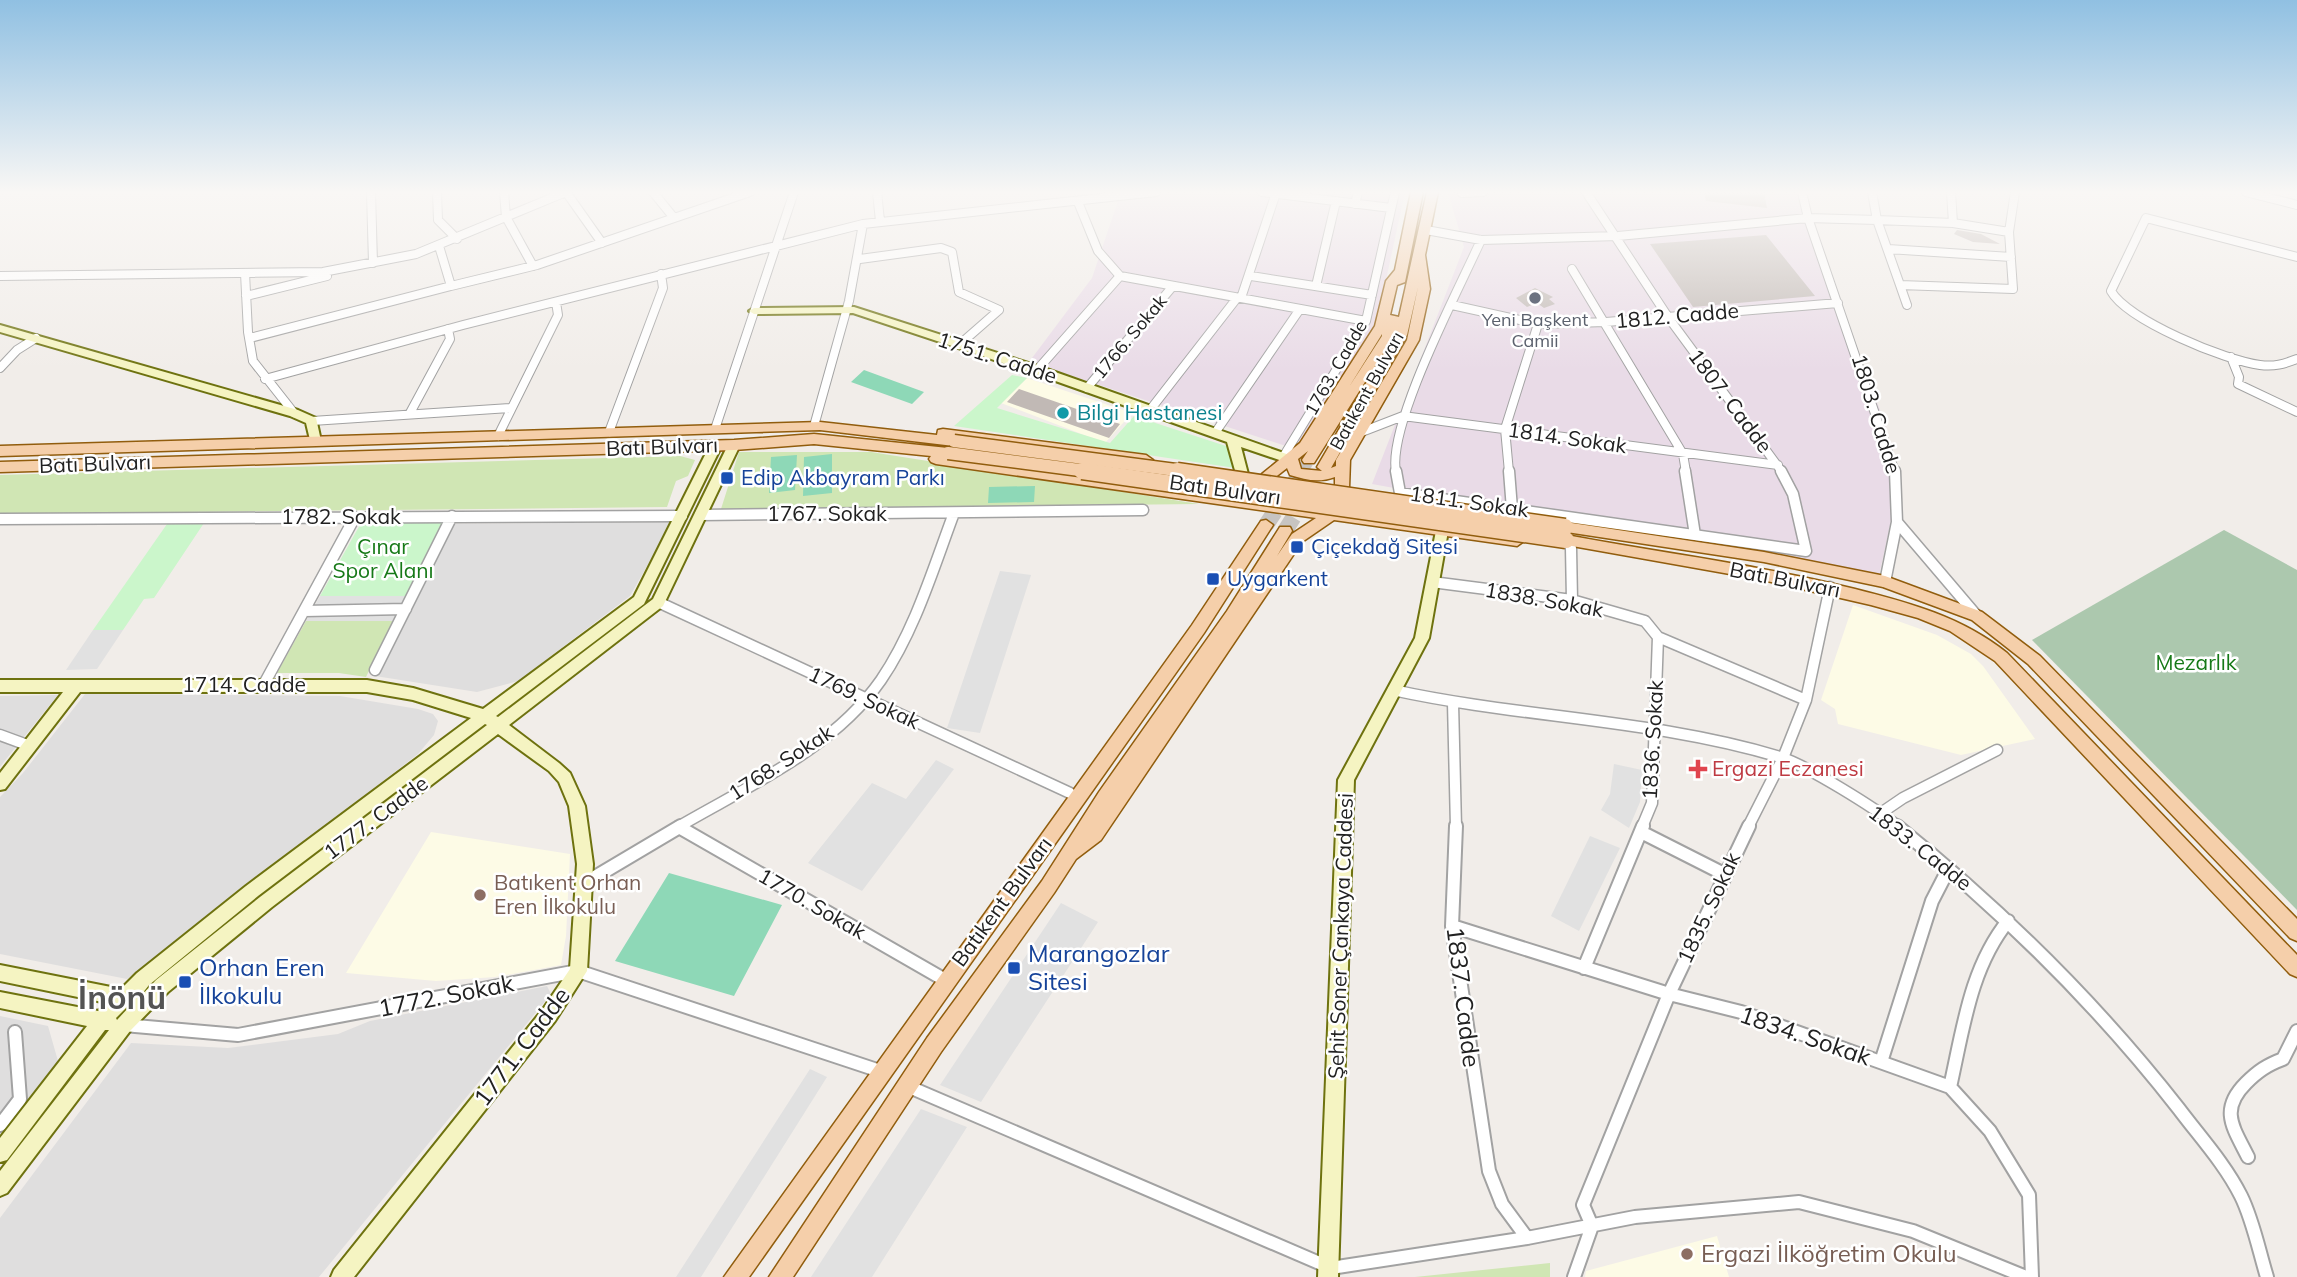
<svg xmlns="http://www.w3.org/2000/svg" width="2297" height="1277" viewBox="0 0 2297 1277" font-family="Mulish,sans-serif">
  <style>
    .residential { fill: #dfdede }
    .industrial { fill: #e9dbe7 }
    .education { fill: #fdfbe6 }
    .grass { fill: #d0e6b4 }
    .cemetery { fill: #acc8ae }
    .park { fill: #cbf6cb }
    .pitch { fill: #8ed8b7 }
    .parking { fill: #e1e1e1 }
    .building { fill: #c1b9b5 }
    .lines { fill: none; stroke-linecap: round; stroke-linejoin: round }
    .primary-tunnel-far1 { stroke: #c7c4c1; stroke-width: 12; stroke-dasharray: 12 6; stroke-linecap: butt }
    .primary-tunnel { stroke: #c7c4c1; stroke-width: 16; stroke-dasharray: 16 8; stroke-linecap: butt }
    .street-far2-casing { stroke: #a2a2a2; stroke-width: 10 }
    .street-far1-casing { stroke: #a2a2a2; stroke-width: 13 }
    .street-casing { stroke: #a2a2a2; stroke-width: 16 }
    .secondary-casing { stroke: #6e720f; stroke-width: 4 }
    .primary-casing { stroke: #915d0d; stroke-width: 3 }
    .street-far2 { stroke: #fff; stroke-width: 8 }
    .street-far1 { stroke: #fff; stroke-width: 10 }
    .street { stroke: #fff; stroke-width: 12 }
    .secondary { fill: #f5f4c2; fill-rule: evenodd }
    .primary { fill: #f5cfaa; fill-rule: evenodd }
    .primary-bridge-far1-casing { stroke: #915d0d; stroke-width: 15; stroke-linecap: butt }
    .primary-bridge-casing { stroke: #915d0d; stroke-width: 19; stroke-linecap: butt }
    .primary-bridge-far1 { stroke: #f5cfaa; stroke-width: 12 }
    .primary-bridge { stroke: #f5cfaa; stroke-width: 16 }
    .worship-dot { fill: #6b7280; stroke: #fff; stroke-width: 2.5 }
    .culture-dot { fill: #0f9aa8; stroke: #fff; stroke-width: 2.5 }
    .transit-dot { fill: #1a4fb4; stroke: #fff; stroke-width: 2.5 }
    .health-dot { fill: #e0444e; stroke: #fff; stroke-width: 2.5 }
    .education-dot { fill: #8d6e63; stroke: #fff; stroke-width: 2.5 }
    .labels { text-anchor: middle; stroke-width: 5; stroke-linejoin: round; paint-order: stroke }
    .far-worship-label { font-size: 18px; fill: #5b616d; stroke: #fff }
    .far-street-label { font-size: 18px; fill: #212121; stroke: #fff }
    .street-label { font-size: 21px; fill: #212121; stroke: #fff }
    .culture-label { font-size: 21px; fill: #0d838f; stroke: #fff; text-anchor: start }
    .transit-label { font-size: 21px; fill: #164399; stroke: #fff; text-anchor: start }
    .park-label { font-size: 21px; fill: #167917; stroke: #fff }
    .health-label { font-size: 21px; fill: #be3a42; stroke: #fff; text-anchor: start }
    .education-label { font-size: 21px; fill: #785e54; stroke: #fff; text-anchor: start }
    .near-transit-label { font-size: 24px; fill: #164399; stroke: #fff; text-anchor: start }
    .near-street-label { font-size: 24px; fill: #212121; stroke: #fff }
    .near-education-label { font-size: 24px; fill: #785e54; stroke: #fff; text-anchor: start }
    .near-district-label { font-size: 33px; font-weight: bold; fill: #545454; stroke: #fff }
  </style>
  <rect width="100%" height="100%" fill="#f1ede9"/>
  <path class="residential" d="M672,522L630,596L518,681L477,692L375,676L452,524Z
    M85,694L340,696L418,709L433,714L438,721L434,735L418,754L127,979L0,954V797L23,773Z
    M58,695L7,758L0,767V696Z
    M547,986L551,994L319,1277H0V1218L131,1043L228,1048L338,1034L370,1021Z
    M0,1016L48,1026L58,1061L0,1138Z"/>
  <path class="industrial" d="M1121,192H1405L1376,326L1295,449L1029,362L1092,278Z
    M1448,192H1804L1838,303L1886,425L1893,511L1879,576L1372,484L1464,247Z"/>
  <path class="education" d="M1027,378L1132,413L1105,443L1001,403Z
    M1853,605L1937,635L1971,654L1983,666L2035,739L1961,755L1838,724L1835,709L1821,700Z
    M431,832L570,854L566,936L561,965L495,977L436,981L346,973Z
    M1717,1236L1729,1277H1585L1586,1271Z"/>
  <path class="grass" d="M739,452H871L1199,504L721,509Z
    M680,456L695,460L688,476L676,481L667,507L0,514V475Z
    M306,621H393L366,677L339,673H277Z
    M1550,1263V1277H1415Z"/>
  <path class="cemetery" d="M2224,530L2297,570V910L2032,640Z"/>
  <path class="park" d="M1012,375L1027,378L997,408L1110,443L1134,416L1229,447L1235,468L954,426Z
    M204,523L154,598L144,599L123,630H93L167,524Z
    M361,523H443L406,596H320Z"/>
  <path class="pitch" d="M864,370L924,392L912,404L851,382Z
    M832,454V493L803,496L804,457Z
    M797,455L795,490L769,493L771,457Z
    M1035,486L1034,502L988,503L989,487Z
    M669,873L782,905L734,996L615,961Z"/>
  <path class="parking" d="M1000,571L1031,575L980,733L947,728Z
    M320,596H406L393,621H306Z
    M93,630H123L97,669L66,670Z
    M936,760L954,769L862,891L808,863L872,783L906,799Z
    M1614,764L1642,770L1640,802L1629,828L1601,810L1610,794Z
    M1590,836L1620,848L1579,931L1551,916Z
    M1061,903L1098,922L981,1102L940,1085Z
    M810,1069L827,1077L701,1277H676Z
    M921,1109L967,1127L872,1277H811Z"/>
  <path class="building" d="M1704,192H1764L1767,208L1706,201Z
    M1957,230L1981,234L2000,244L1973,242L1954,234Z
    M1766,235L1815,296L1693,307L1650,244Z
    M1535,288L1553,297L1549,299L1555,304L1544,308L1537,303L1527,307L1516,298Z
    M1019,389L1120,424L1109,438L1007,402Z"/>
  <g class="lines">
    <path class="primary-tunnel-far1" d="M1301,472L1309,460"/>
    <path class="primary-tunnel" d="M1266,525L1302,471
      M1285,531L1306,497"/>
    <defs>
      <path id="street-far2" d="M371,192L373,263
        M437,192L438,220L457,239
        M504,192L506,217L533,266
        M566,192L602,243
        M653,192L674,218
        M877,192L880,221
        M1262,192L1391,208
        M1586,192L1668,317L1782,472
        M1802,192L1808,218L1895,472
        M1951,192L1953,223
        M2246,192L2297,205
        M1462,193L1483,192
        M1078,202L1098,251L1120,276L1366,321
        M1355,204L1358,192
        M1426,230L1481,240L1618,236L1808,218L1877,220L1872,192
        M1888,249L2011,257
        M2297,257L2146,218L2111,291C2127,320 2226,361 2260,365C2274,367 2284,364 2297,359
        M860,259L941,248L952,252L959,292L999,310L959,345
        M1572,269L1683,454L1686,472
        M245,273L248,332L253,361L294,413
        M0,276L323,272L416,254L566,192
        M1251,276L1372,295
        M1900,285L1877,220L1953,223L2009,232
        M451,286L537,265L750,192
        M1316,286L1336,201
        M246,296L327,276
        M1241,298L1276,193
        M1452,305L1538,324
        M1907,305L1900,285L2013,289L2009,232L2015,192
        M250,338L451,286L439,246
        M2231,357L2239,377L2238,384L2297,412
        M0,368L17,350L36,338
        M1037,370L1120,276
        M265,379L463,325L863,224L1156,192
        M1087,388L1173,286
        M1150,410L1237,298
        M410,413L450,339L448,329
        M312,421L510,408
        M814,426L849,301L863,224
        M715,429L794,192
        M609,432L663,288L661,274
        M1215,433L1300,309
        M1359,433L1403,416L1778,465
        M498,436L558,315L556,302
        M1283,457L1366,321L1395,192
        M1396,472C1387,425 1459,289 1481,240
        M1509,472L1505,429L1538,324L1606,322L1838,303"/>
      <path id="street-far1" d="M1396,471L1400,493L1806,551L1793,494L1781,471
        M1509,471L1512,509
        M1685,471L1695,535
        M1895,471L1897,522L1977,616
        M700,515L1143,510
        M0,519L682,516
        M1571,548L1572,600
        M1432,582L1572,600L1645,621L1658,637L1652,803L1642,827
        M1885,582L1897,522
        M658,602L1070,793
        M304,611L406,609
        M1658,637L1806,700
        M375,670L452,516
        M264,684L355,517
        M1393,690C1521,718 1654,719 1780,757C1808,766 1875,808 1899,827
        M1453,703L1456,827
        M0,735L30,746
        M1881,813L1903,798L1997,750
        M678,827C748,786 833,749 881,680C915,630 933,569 954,513
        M1748,827L1783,758L1806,700L1830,587"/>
      <path id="street" d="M1456,826L1452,926L1489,1171L1502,1204L1527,1238
        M1897,826C2000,909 2097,1004 2179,1109C2200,1137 2225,1164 2241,1196C2253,1220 2259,1251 2267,1277
        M679,827L945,980
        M1641,832L1724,874
        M585,883L681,826
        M1452,926L1669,994L1741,1012L1950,1087L1990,1131L2029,1195L2032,1277
        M1584,968L1643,826
        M124,1025L238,1035L578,971L880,1071
        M1881,1062L1932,901L1949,868
        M907,1086L1331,1268L1527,1238L1635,1217L1799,1202L1913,1231L2026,1277
        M1950,1087C1963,1030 1970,968 2008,921
        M0,1125L20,1099L15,1032
        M2248,1157C2233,1127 2219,1110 2246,1083C2258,1071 2267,1065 2283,1059L2297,1031
        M1574,1277L1592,1226L1583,1205L1669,994L1749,826"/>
      <path id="secondary" d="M854,307L1041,367L1295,457L1297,460L1291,464L1241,447L1248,474L1242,478L1236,474L1227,442L1033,373L853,313L754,314L749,311L754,308Z
        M0,325L298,410L316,418L321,441L319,444H311L306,423L290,416L0,332Z
        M716,441L722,445L644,604L496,716L498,717L653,599L728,445L734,441L738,442L740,445L663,606L509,725L559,763L570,773L585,806L593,864L587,971L555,1021L354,1277H331L334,1270L543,1009L570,969L577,864L569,806L559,782L549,771L498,734L272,907L168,992L130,1031L7,1193L0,1196V1171L109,1030H105L7,1160L0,1162V1138L87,1026L0,1008V992L98,1011L107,1003L0,981V965L121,989L137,973L246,886L471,718L413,700L367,692H80L5,789L0,790V773L63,692H0V680H367L413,688L483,709L634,597L710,445ZM485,724L487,725L260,897L156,980L138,999L149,985L258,896ZM127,1007H129L117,1020L116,1018Z
        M1442,526L1448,531L1429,638L1354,780L1338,1277H1318L1338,780L1415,638L1436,531Z"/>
      <path id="primary" d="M1411,192H1423L1405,282L1397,285L1390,315L1399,317L1427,192H1438L1425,255L1430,289L1419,340L1350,460L1349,488L1340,511L1517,536L1524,541L1517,546L1334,520L1302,542L1101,840L1076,859L1054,893L941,1052L793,1277H769L927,1038L1042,881L1099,792L1227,611L1280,527H1290L1292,531L1277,556L1292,534L1316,518L936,464L931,462L929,459L931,456L814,444L734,450L0,472V462L734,440L814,434L948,448L955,453L952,457L1256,499L1254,496L1262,474L1300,443L1375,326L1386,281L1395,270ZM1418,287L1407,340L1336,460V466L1331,468L1407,335ZM1382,334V336L1349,387ZM1392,339L1317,467L1322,471L1301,469L1298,459L1308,451L1302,460L1304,463H1314ZM1287,468L1290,475C1306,480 1319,483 1335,477V488L1326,509L1263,500L1268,496L1273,479Z
        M820,422L937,435L938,430L943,429L1146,455L1153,460L1146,465L960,440L959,444L954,446L820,430L0,456V446Z
        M1266,520L1273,525L1204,633L749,1277H724L1192,625L1261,521Z
        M1565,522L1764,552L1885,576L1982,612L2040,656L2297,919V941L2290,938L2028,664L1972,620L1883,587L1764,562L1560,531L1558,527L1560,523Z
        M1566,535C1662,553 1760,565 1855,589C1910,603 1962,617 2007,653L2297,955V977L2290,974L1995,661L1950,631L1918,618L1871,605L1758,579L1561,544L1559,540Z"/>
    </defs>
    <use href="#street-far2" class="street-far2-casing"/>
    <use href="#street-far1" class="street-far1-casing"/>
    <use href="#street" class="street-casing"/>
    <use href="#secondary" class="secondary-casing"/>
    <use href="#primary" class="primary-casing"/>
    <use href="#street-far2" class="street-far2"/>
    <use href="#street-far1" class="street-far1"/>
    <use href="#street" class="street"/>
    <use href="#secondary" class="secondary"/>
    <use href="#primary" class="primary"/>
    <defs>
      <path id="primary-bridge-far1" d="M954,441L1191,472
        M948,453L1095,472"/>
      <path id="primary-bridge" d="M1082,471L1566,540
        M1177,471L1565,527"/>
    </defs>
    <use href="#primary-bridge-far1" class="primary-bridge-far1-casing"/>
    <use href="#primary-bridge" class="primary-bridge-casing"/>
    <use href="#primary-bridge-far1" class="primary-bridge-far1"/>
    <use href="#primary-bridge" class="primary-bridge"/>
  </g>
  <linearGradient id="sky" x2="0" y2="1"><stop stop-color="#90c0e2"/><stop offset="0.52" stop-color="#f9f7f5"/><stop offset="1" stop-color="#f9f7f5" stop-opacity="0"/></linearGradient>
  <rect width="2297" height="370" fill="url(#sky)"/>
  <circle class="worship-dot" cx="1535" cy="298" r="7"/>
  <circle class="culture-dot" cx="1063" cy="413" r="7"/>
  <g class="transit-dot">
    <rect x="720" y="471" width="14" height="14" rx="3.5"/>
    <rect x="1290" y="540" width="14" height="14" rx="3.5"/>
    <rect x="1206" y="572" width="14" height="14" rx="3.5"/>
    <rect x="1007" y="961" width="14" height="14" rx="3.5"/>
    <rect x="178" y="975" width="14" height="14" rx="3.5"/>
  </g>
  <path class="health-dot" d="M1694.5 758.5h7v7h7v7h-7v7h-7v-7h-7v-7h7z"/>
  <g class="education-dot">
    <circle cx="480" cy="895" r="7"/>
    <circle cx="1687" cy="1254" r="7"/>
  </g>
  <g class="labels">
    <g class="far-worship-label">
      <text x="1535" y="326">Yeni Başkent<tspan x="1535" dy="21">Camii</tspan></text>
    </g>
    <g class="far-street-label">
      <text transform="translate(1130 337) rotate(-50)" y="6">1766. Sokak</text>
      <text transform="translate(1336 368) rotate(-60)" y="6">1763. Cadde</text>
      <text transform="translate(1367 391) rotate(-61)" y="6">Batıkent Bulvarı</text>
    </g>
    <g class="street-label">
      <text transform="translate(1677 316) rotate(-5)" y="7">1812. Cadde</text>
      <text transform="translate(997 358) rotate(18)" y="7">1751. Cadde</text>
      <text transform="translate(1730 401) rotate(53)" y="7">1807. Cadde</text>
      <text transform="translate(1876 414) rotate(73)" y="7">1803. Cadde</text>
      <text transform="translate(1567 438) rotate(8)" y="7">1814. Sokak</text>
      <text transform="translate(662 447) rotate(-2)" y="7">Batı Bulvarı</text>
      <text transform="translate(95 464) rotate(-2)" y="7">Batı Bulvarı</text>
      <text transform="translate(1225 490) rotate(8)" y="7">Batı Bulvarı</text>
      <text transform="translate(1469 502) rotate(8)" y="7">1811. Sokak</text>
      <text x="827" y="521">1767. Sokak</text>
      <text x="341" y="524">1782. Sokak</text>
      <text transform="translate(1785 580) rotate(11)" y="7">Batı Bulvarı</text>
      <text transform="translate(1544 600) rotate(10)" y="7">1838. Sokak</text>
      <text x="244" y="692">1714. Cadde</text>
      <text transform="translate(864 698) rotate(25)" y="7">1769. Sokak</text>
      <text transform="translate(1653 740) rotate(-87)" y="7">1836. Sokak</text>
      <text transform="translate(781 763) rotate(-33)" y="7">1768. Sokak</text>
      <text transform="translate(376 818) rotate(-37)" y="7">1777. Cadde</text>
      <text transform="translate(1920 848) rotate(38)" y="7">1833. Cadde</text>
      <text transform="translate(1002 902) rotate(-54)" y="7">Batıkent Bulvarı</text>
      <text transform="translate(812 904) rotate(30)" y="7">1770. Sokak</text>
      <text transform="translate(1709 908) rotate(-65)" y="7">1835. Sokak</text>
      <text transform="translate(1341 936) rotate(-88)" y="7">Şehit Soner Çankaya Caddesi</text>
    </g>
    <g class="culture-label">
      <text x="1077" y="420">Bilgi Hastanesi</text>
    </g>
    <g class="transit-label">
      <text x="741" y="485">Edip Akbayram Parkı</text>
      <text x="1311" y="554">Çiçekdağ Sitesi</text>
      <text x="1227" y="586">Uygarkent</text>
    </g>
    <g class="park-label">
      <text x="383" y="554">Çınar<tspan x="383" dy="24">Spor Alanı</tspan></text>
      <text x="2196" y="670">Mezarlık</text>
    </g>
    <g class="health-label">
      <text x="1712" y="776">Ergazi Eczanesi</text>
    </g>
    <g class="education-label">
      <text x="494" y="890">Batıkent Orhan<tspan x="494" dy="24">Eren İlkokulu</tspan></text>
    </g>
    <g class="near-transit-label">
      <text x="1028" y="962">Marangozlar<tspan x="1028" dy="28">Sitesi</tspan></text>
      <text x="199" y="976">Orhan Eren<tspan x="199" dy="28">İlkokulu</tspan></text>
    </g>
    <g class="near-street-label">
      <text transform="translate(446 996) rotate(-11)" y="8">1772. Sokak</text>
      <text transform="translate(1463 997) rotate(83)" y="8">1837. Cadde</text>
      <text transform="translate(1805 1036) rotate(19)" y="8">1834. Sokak</text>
      <text transform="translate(522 1047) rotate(-53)" y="8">1771. Cadde</text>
    </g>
    <g class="near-education-label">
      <text x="1701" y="1262">Ergazi İlköğretim Okulu</text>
    </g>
    <g class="near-district-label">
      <text x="122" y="1009">İnönü</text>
    </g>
  </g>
</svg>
